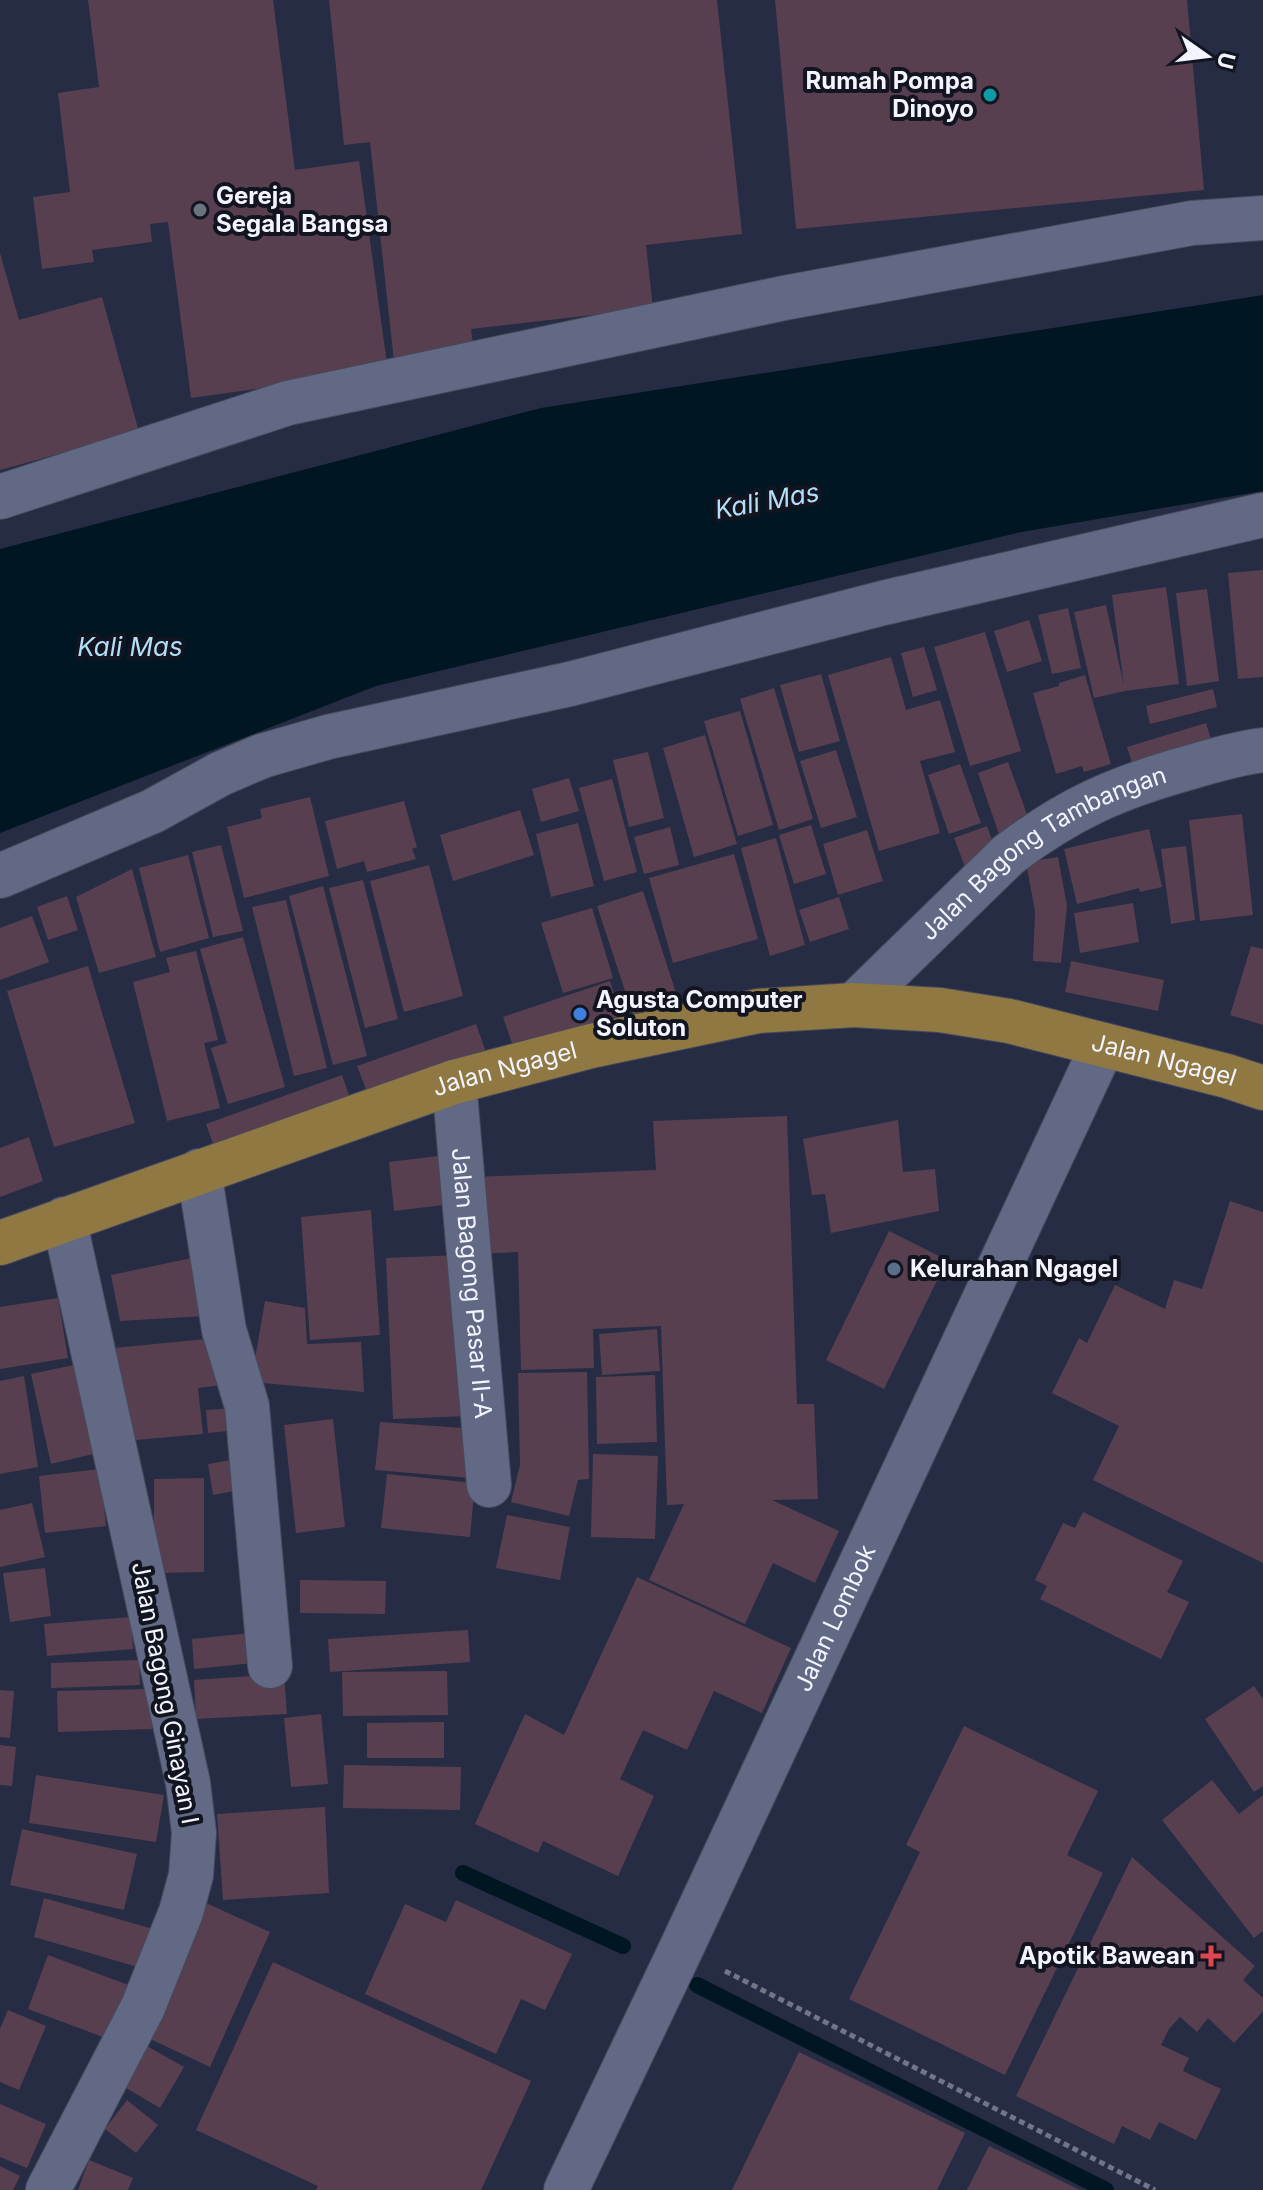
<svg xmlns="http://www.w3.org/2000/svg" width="1263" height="2190" viewBox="0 0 1263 2190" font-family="Inter,sans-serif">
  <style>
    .water { fill: #001622 }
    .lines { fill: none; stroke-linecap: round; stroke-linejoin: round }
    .stream { stroke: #001622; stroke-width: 16 }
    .building { fill: #583f50 }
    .minor-casing { stroke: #454a5c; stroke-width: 46 }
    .trunk-casing { stroke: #454a5c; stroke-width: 46 }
    .path { stroke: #707588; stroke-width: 5; stroke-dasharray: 6 4; stroke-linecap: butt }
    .minor { stroke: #616984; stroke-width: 44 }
    .trunk { stroke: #907843; stroke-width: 44 }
    .culture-dot { fill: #0f9aa8; stroke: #121520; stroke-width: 3 }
    .worship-dot { fill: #6b7280; stroke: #121520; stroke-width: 3 }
    .shop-dot { fill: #3f7fe0; stroke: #121520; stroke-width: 3 }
    .service-dot { fill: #5c6f8a; stroke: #121520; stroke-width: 3 }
    .health-dot { fill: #e0444e; stroke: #121520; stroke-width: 3 }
    .labels { text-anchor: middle; stroke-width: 8; stroke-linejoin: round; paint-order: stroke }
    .poi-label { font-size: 24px; font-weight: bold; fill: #f2f4fe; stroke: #121520; text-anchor: start }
    .street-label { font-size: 24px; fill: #f2f4fe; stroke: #121520 }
    .water-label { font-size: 26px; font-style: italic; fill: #b4dff8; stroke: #121520 }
  </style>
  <rect width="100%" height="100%" fill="#262c44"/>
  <path class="water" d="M1263,295V491L1021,532L376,686L0,833V549L541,408Z"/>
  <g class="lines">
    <path class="stream" d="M463,1873L623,1946
      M697,1985L1106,2190"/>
  </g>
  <path class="building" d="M88,0H273L295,170L359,161L388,371L191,398L168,222L150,224L152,242L92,250L94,262L42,269L33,197L70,192L58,93L99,87Z
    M329,0H717L742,234L646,245L653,308L471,329L474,352L394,361L370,142L344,145Z
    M775,0H1187L1204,190L796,229Z
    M0,253L19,320L102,297L139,432L0,470Z
    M1263,570V677L1238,679L1228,573Z
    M1166,587L1179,684L1125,691L1094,698L1074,612L1106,605L1124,686L1112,595Z
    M1207,589L1219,681L1187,686L1176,593Z
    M1068,608L1081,668L1052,674L1038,615Z
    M1029,620L1042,661L1007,672L994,631Z
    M985,632L1021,751L970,766L934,647Z
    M924,647L937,690L913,697L901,653Z
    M891,657L906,710L940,700L955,752L920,761L940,833L879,851L828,675Z
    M821,674L840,741L799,752L780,685Z
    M1085,675L1111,764L1084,772L1082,766L1056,774L1033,693L1059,686V683Z
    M774,688L813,819L779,830L740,699Z
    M1213,689L1217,707L1150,724L1146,706Z
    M740,711L773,825L738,836L704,721Z
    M1206,723L1215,752L1136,776L1127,747Z
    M705,735L737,844L694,857L663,748Z
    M836,750L857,817L821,828L800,761Z
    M648,752L664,818L629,827L613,760Z
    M1008,762L1032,828L1001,840L978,773Z
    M960,764L981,823L949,834L928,775Z
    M569,778L579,811L541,822L532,789Z
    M612,779L637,872L604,881L579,788Z
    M310,797L329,876L244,898L227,827L262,818L260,809Z
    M404,801L417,847L412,849L416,859L367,872L364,861L337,869L325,821Z
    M520,810L534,855L453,881L440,835Z
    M1242,814L1253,915L1200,921L1189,820Z
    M578,823L594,886L551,897L536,834Z
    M811,825L826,874L794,884L779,835Z
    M987,826L999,859L967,872L954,838Z
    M670,827L679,865L644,874L634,837Z
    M1149,829L1162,887L1140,892L1139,888L1077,904L1064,849Z
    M867,830L883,881L838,895L823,844Z
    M776,838L805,945L770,956L741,848Z
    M221,845L243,931L213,937L192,852Z
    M1186,846L1195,920L1171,924L1161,849Z
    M734,854L758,939L673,963L649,878Z
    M188,855L209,938L160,952L139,868Z
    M1058,857L1067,906L1061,963L1033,961L1035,912L1026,862Z
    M429,865L463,996L404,1012L370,881Z
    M132,869L156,957L99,973L76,897Z
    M363,880L398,1019L365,1028L329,888Z
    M323,886L367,1056L333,1065L289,896Z
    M643,891L678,999L633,1015L597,906Z
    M67,896L78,930L48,940L37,907Z
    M839,897L849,929L810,942L799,910Z
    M286,900L327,1068L294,1076L252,907Z
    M1133,903L1139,942L1080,953L1074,913Z
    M592,908L613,978L563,993L541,923Z
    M32,916L49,962L0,980V928Z
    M243,937L285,1087L228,1104L211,1048L227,1043L200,949Z
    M1251,946L1263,949V1025L1230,1015Z
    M196,951L218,1040L204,1043L220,1108L167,1121L133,982L170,972L166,958Z
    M1071,961L1164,980L1158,1011L1065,992Z
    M88,966L135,1123L54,1147L7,991Z
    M610,981L621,1015L515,1052L503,1017Z
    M476,1024L487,1055L369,1097L357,1066Z
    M342,1075L352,1104L216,1152L206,1124Z
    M787,1116L797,1404H814L818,1499L772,1500L839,1531L815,1583L773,1563L745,1624L649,1580L684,1504L667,1505L661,1326L593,1329L594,1368L521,1370L518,1252L477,1254L474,1177L656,1170L653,1121Z
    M898,1120L903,1172L935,1169L939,1211L831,1233L825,1194L812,1195L803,1139Z
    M29,1137L43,1181L0,1197V1148Z
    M438,1156L443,1205L394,1211L389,1162Z
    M1230,1201L1263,1212V1563L1093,1480L1119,1426L1052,1393L1079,1338L1087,1343L1115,1285L1165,1309L1174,1280L1202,1289Z
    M371,1210L380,1335L310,1340L301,1217Z
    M889,1231L947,1260L884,1389L826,1360Z
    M460,1255L467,1416L393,1419L386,1258Z
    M201,1256L205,1316L120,1321L111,1275Z
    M58,1298L68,1358L0,1369V1307Z
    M265,1301L305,1308L307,1344L361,1342L364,1392L251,1382Z
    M657,1329L660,1371L602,1375L599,1334Z
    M226,1337L230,1384L198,1388L203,1434L125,1441L114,1348Z
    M74,1365L93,1454L51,1464L31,1374Z
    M587,1372L589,1479L578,1480L569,1516L511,1502L520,1465L518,1373Z
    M655,1375L657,1442L597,1444L596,1377Z
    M24,1376L38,1467L0,1474V1381Z
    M236,1408L237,1430L208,1433L206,1410Z
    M333,1419L345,1527L296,1533L284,1425Z
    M380,1422L476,1429L471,1478L375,1470Z
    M593,1454L658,1456L655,1539L591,1537Z
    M243,1458L249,1488L213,1495L208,1464Z
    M100,1469L106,1526L45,1533L39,1476Z
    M387,1474L475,1483L470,1537L381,1528Z
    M204,1478V1572L154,1573V1479Z
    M32,1503L45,1557L0,1567V1510Z
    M1083,1512L1183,1561L1167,1592L1189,1602L1161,1659L1040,1599L1047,1586L1035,1580L1063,1523L1075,1528Z
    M507,1515L570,1527L560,1580L496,1568Z
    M45,1568L51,1616L10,1622L3,1573Z
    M637,1577L791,1648L762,1713L714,1691L687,1750L643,1730L620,1779L654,1796L618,1876L543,1841L538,1853L475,1824L525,1714L564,1735Z
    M300,1580L386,1581L385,1614L300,1613Z
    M131,1617L133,1649L47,1656L44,1624Z
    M468,1630L470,1662L330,1672L328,1639Z
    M251,1633L253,1663L194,1669L192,1639Z
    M139,1660L140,1685L51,1688V1663Z
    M447,1671L448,1715L343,1716L342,1672Z
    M284,1674L287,1714L196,1719L194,1680Z
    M1254,1686L1263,1699V1786L1254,1792L1205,1719Z
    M151,1689L152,1729L58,1732L57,1691Z
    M0,1690L14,1691L10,1738L0,1737Z
    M321,1714L328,1784L291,1787L284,1718Z
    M444,1722V1758H367V1723Z
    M964,1726L1098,1791L1067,1855L1103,1873L1005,2075L849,1999L920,1852L906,1845Z
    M0,1745L16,1747L12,1786L0,1785Z
    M344,1765L461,1767L460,1810L343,1808Z
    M36,1775L164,1795L156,1842L29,1823Z
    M1212,1780L1239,1814L1263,1795V1931L1254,1938L1162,1820Z
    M325,1807L329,1893L223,1900L217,1814Z
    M22,1829L137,1854L124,1910L10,1885Z
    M1132,1857L1255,1966L1243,1980L1263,1998V2011L1234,2043L1208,2018L1197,2032L1180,2017L1169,2029L1161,2045L1189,2058L1183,2071L1221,2089L1196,2140L1159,2122L1150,2140L1122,2126L1114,2144L1016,2096Z
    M44,1898L157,1930L145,1969L34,1937Z
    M456,1900L572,1954L545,2010L521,1999L496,2054L365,1994L405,1904L446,1922Z
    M206,1903L270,1932L210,2067L146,2037Z
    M48,1955L139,1989L119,2043L28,2009Z
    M273,1962L531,2081L481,2190H316L318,2186L196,2130Z
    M8,2010L46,2026L19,2090L0,2082V2029Z
    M145,2045L184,2067L160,2108L121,2085Z
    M799,2052L965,2133L937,2190H732Z
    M127,2100L158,2125L136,2153L105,2129Z
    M0,2104L46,2124L27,2168L0,2157Z
    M989,2146L1080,2190H967Z
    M89,2160L133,2178L128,2190H78Z
    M0,2166L20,2176L13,2190H0Z"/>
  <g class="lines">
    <defs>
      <g id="minor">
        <path d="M0,497L288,403L784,298L1192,223L1263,218"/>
        <path d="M0,876L153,811L220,774L262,756L328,737L570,684L883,603L1263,515"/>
        <path id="s1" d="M854,1005L1008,855C1068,809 1118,787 1191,767C1214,760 1239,753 1263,750"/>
        <path id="s2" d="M454,1082L489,1485"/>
        <path d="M199,1171L224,1330L247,1406L270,1666"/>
        <path d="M48,2190L143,2007L181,1912L191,1875L194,1833L188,1783L64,1219"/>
        <path id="s3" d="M566,2190L681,1949L1103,1045"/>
      </g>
      <g id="trunk">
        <path id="s4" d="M0,1243L454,1082L591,1046L758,1011L854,1005L940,1010L1009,1021L1227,1076L1263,1088"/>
      </g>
    </defs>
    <use href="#minor" class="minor-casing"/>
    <use href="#trunk" class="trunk-casing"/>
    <path class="path" d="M725,1971L1155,2190"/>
    <use href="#minor" class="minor"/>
    <use href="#trunk" class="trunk"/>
  </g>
  <circle class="culture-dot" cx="990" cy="95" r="8"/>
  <circle class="worship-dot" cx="200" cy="210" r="8"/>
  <circle class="shop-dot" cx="580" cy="1014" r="8"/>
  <circle class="service-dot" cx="894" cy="1269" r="8"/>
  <path class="health-dot" d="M1207 1944h8v8h8v8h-8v8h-8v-8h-8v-8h8z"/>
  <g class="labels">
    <g class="poi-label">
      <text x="974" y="89" text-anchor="end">Rumah Pompa<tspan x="974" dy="28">Dinoyo</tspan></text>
      <text x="216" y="204">Gereja<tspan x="216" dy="28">Segala Bangsa</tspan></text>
      <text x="596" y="1008">Agusta Computer<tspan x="596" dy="28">Soluton</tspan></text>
      <text x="910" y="1277">Kelurahan Ngagel</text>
      <text x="1195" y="1964" text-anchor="end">Apotik Bawean</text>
    </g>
    <g class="street-label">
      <text dy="8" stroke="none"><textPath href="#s1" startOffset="246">Jalan Bagong Tambangan</textPath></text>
      <text dy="8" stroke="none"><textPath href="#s4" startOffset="1206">Jalan Ngagel</textPath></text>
      <text dy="8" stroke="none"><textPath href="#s4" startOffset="534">Jalan Ngagel</textPath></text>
      <text dy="8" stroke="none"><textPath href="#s2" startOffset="202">Jalan Bagong Pasar II-A</textPath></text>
      <text dy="8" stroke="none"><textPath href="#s3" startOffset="632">Jalan Lombok</textPath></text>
      <text transform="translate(165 1693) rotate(79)" y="8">Jalan Bagong Ginayan I</text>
    </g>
    <g class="water-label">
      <text transform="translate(767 501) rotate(-10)" y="9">Kali Mas</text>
      <text x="130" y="656">Kali Mas</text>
    </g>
  </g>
  <g transform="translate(1207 56) rotate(104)" stroke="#121520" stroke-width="6" paint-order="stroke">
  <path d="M0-6L14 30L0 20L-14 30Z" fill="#f2f4fe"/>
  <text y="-12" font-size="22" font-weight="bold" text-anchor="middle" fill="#f2f4fe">U</text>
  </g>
</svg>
